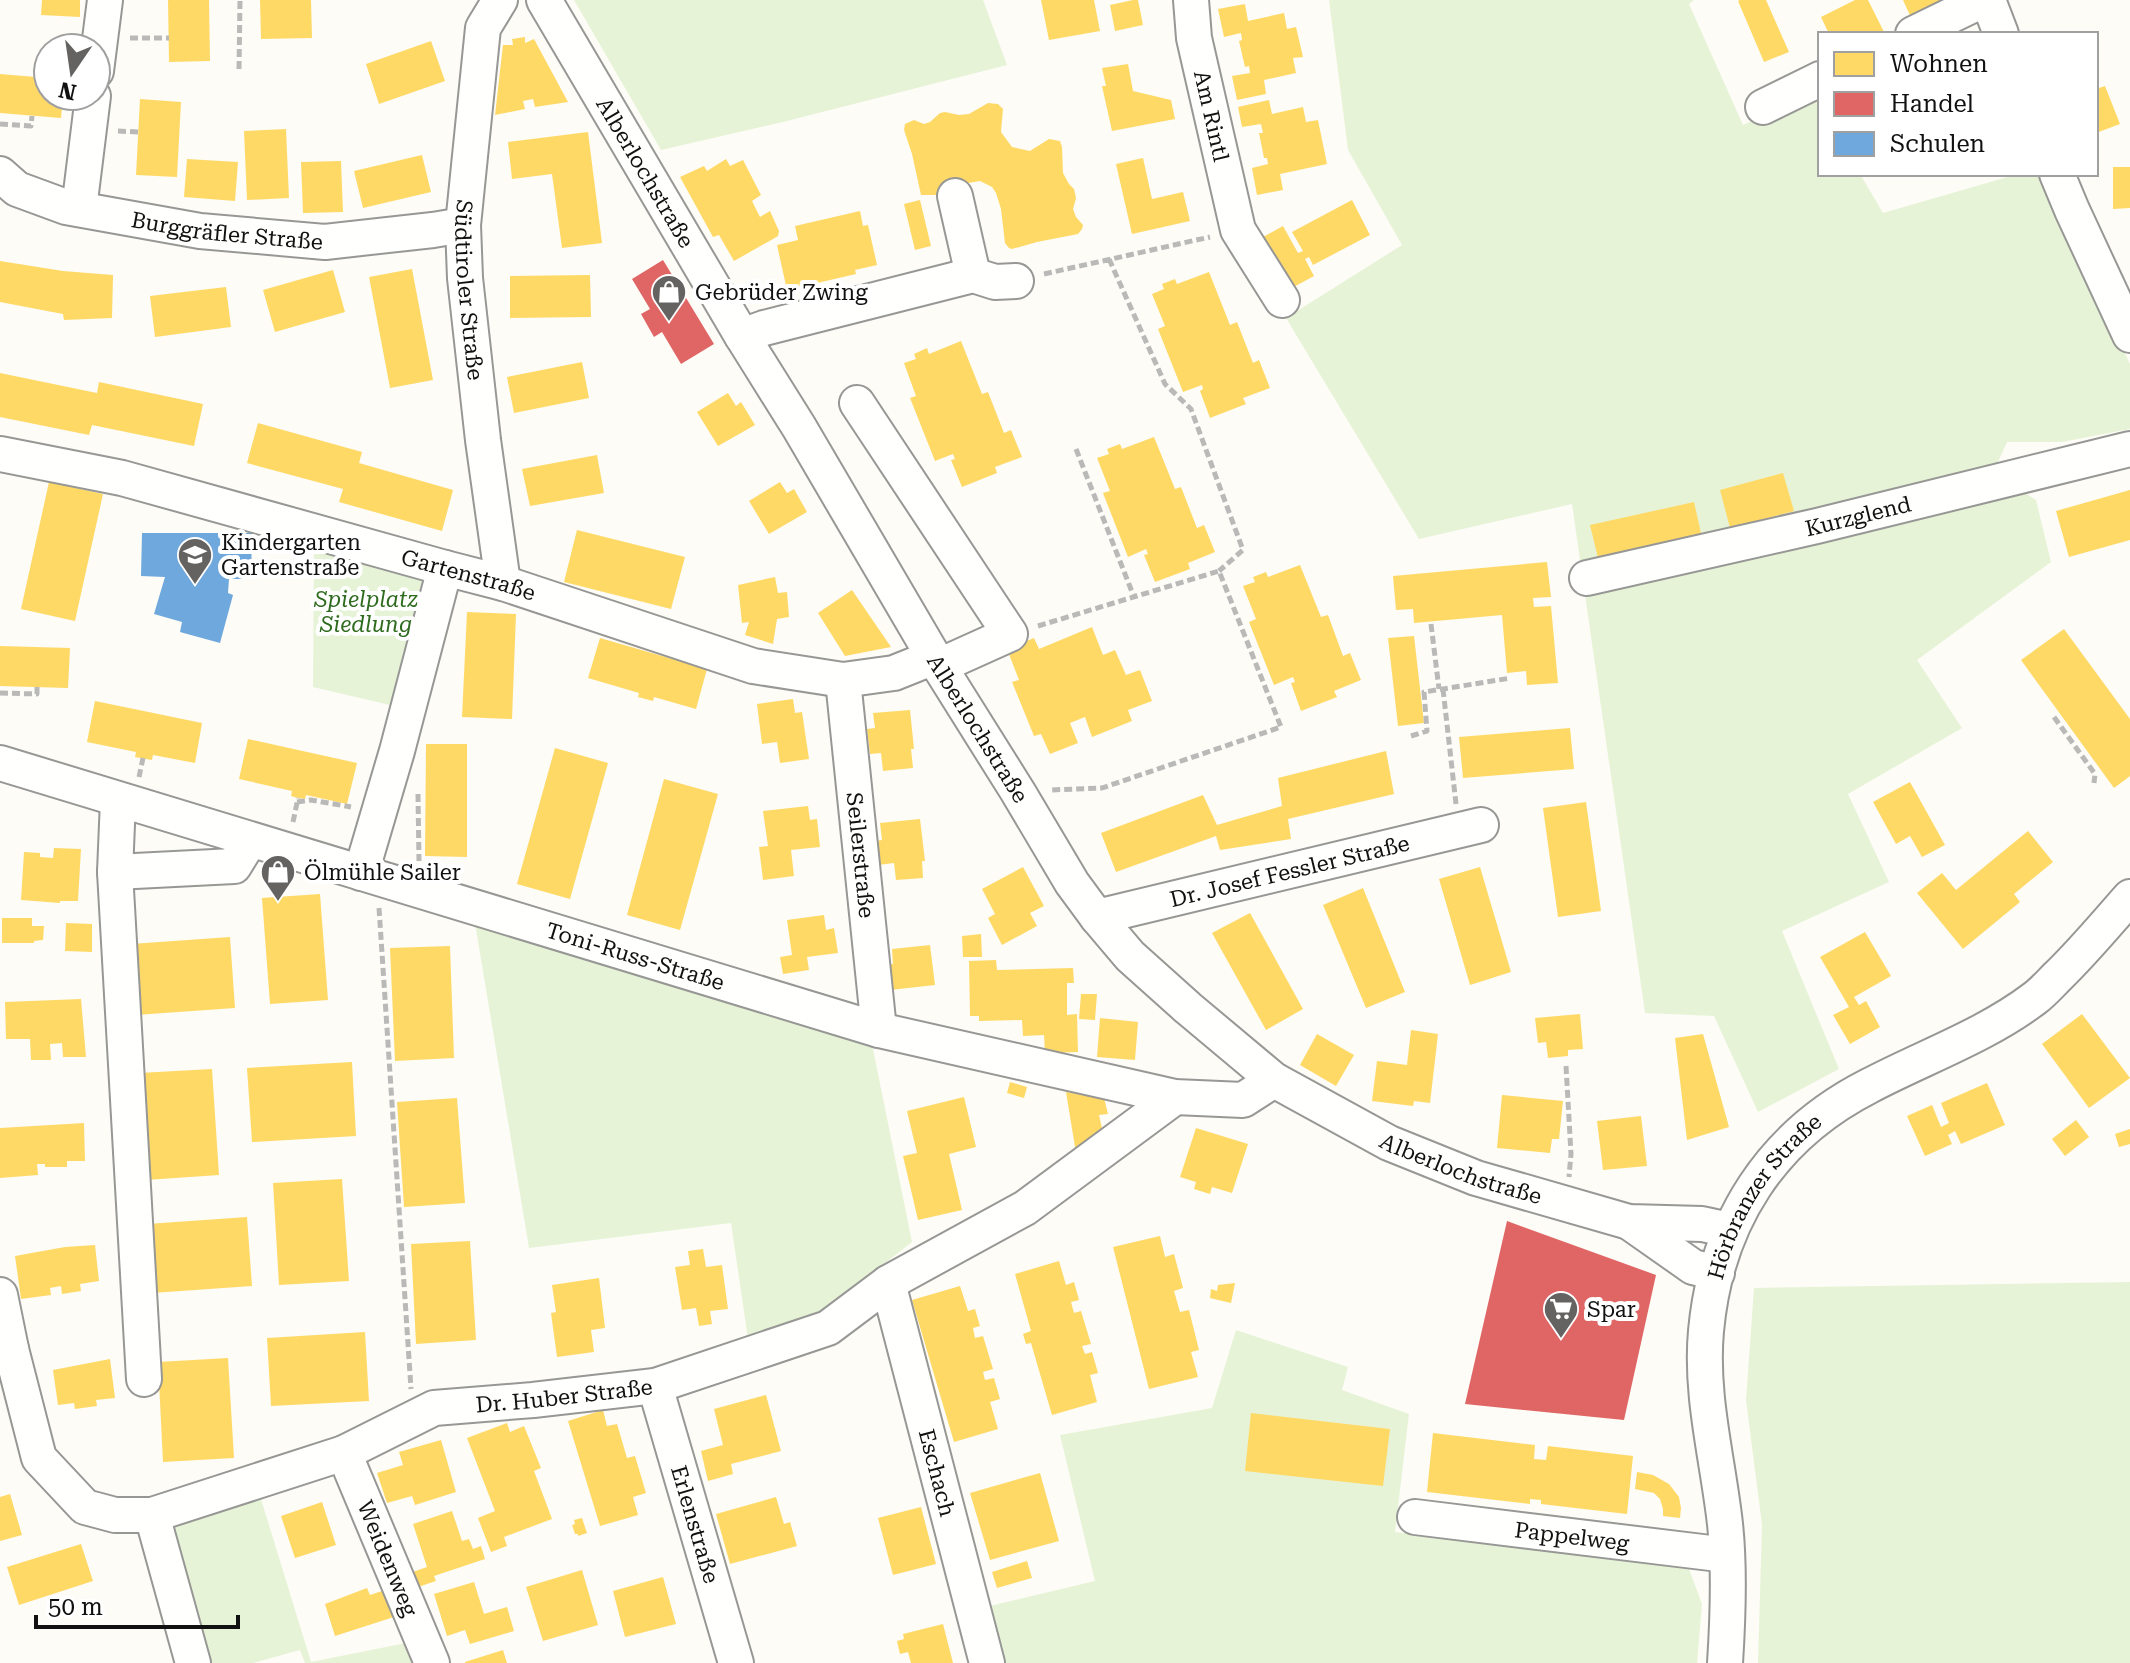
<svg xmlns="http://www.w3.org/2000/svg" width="2130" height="1663" viewBox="0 0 2130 1663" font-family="'Roboto Serif',serif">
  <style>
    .green { fill: #e7f3d7 }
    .homes { fill: #ffd966 }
    .shops { fill: #e06666 }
    .schools { fill: #6fa8dc }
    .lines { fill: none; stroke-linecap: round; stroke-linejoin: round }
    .minor-casing { stroke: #979795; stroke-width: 38 }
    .path { stroke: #b9b9b8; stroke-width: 5; stroke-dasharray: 8 4; stroke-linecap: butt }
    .minor { stroke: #fffffe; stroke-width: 34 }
    .labels { text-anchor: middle; stroke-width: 8; stroke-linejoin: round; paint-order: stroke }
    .street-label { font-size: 22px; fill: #111; stroke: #fff }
    .poi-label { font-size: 22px; fill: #111; stroke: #fff; text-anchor: start }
    .park-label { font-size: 22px; font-style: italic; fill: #2f6b1f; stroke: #fff }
  </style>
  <rect width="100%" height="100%" fill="#fdfcf7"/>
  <path class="green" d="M574,0H983L1007,65L783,122L661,150Z
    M1329,0H1694L1689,4L1743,125L1812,94L1820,107V174H1860L1883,213L2018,174H2039L2130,364V429L2062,442H2007L1993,473L2036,500L2051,562L1917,660L1962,728L1848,794L1889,882L1782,931L1839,1069L1758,1112L1714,1016L1645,1013L1572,504L1419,539L1286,318L1402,245L1348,150Z
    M314,540L418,570L428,586L394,706L313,687Z
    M475,923L872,1044L912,1242L823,1312L748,1339L731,1223L529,1248Z
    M2130,1282V1663H1758L1762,1525L1746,1400L1754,1288Z
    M1236,1330L1348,1367L1342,1390L1409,1414L1395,1532L1689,1569L1702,1604L1697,1663H1006L990,1606L1095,1581L1060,1435L1212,1408Z
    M261,1499L311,1662L406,1643L415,1663H305L300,1650L253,1663H197L172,1521Z"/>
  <path class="homes" d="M42,0H80V17L41,15Z
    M168,0H209L210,61L169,62Z
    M260,0H311L312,38L261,39Z
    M1041,0H1094L1100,31L1049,40Z
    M1133,0H1138L1143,25L1115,31L1110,5Z
    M1740,0H1766L1789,52L1764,62L1738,1Z
    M1855,0H1868L1884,32L1880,34H1829L1821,17Z
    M1903,0H1955L1912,20Z
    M1245,4L1248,21L1284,13L1287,29L1296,27L1303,57L1293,58L1296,73L1264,80L1266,94L1237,100L1232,76L1250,73L1249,66L1245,67L1239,41L1242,40L1241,33L1224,37L1218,9Z
    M525,37V43L534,39L568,102L535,107L533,99L523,101L525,109L495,115L503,45H513L512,39Z
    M431,41L445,81L379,104L366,64Z
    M1128,64L1133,91L1171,100L1175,119L1112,131L1102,86H1106L1102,68Z
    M0,74L48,78V96H63L61,118L0,113Z
    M2105,86L2120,124L2096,133V89Z
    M140,99L181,102L177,177L136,175Z
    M1269,100L1272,114L1303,107L1306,122L1318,120L1327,164L1280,174L1283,190L1257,195L1252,168L1268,164L1267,158H1264L1259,133H1263L1261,124L1242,127L1238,107Z
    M988,103L998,104L1003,109L1001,132L1012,147L1030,151L1049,139L1060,141L1062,147L1063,173L1069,184L1074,189L1076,198L1073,209L1076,217L1083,225L1082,229L1078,234L1037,242L1012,249L1009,248L1005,243L1001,209L996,193L992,187L980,181L968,183L935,195H921L912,154L904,130L905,124L914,120L924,124L930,122L940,113L945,112L959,115L969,114Z
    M286,129L289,198L247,200L244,131Z
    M588,132L602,243L562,248L552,174L512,179L508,142Z
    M422,155L431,192L363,208L354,171Z
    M1143,158L1152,199L1183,192L1190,221L1132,234L1116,164Z
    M187,159L238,162L235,201L184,197Z
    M726,159L730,166L743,160L761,195L752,201L760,217L770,211L779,231L778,236L773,239L734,261L719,235L713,237L680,177L704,166L707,171Z
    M341,161L343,212L303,213L301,162Z
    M2113,167H2130V208L2113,209Z
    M920,200L931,246L915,250L904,204Z
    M1352,200L1370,235L1313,265L1309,257L1305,259L1314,276L1290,289L1263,237L1283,226L1298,253L1303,251L1292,232Z
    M860,211L863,226L868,225L877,265L855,270L856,274L787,290L777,245L798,240L795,226Z
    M0,261L63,271L113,275L112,318L64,320L63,314L0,302Z
    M412,269L433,380L390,388L369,277Z
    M333,270L345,312L275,332L263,290Z
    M1209,272L1230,325L1237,322L1253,363L1259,360L1270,388L1243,398L1246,404L1210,418L1200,391L1203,389L1202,385L1183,392L1158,329L1165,326L1152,294L1164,289L1162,284L1175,279L1177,284Z
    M590,275L591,317L510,318V276Z
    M226,287L231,327L155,337L150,296Z
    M961,341L982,394L988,392L1004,433L1011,430L1022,457L995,467L997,473L962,487L951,460L955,459L953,454L935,461L910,398L916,396L904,363L916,359L914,354L927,348L929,354Z
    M582,362L589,398L514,413L507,377Z
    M0,373L97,393L99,382L203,404L194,446L92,425L89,435L0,417Z
    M728,393L736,406L741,402L755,425L718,446L697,412Z
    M258,423L362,452L359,463L453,490L442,531L339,502L343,489L247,463Z
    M1154,437L1175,489L1181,487L1197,528L1204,525L1215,552L1188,563L1190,569L1155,582L1144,555L1148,554L1146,549L1128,557L1103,493L1110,491L1097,458L1109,454L1107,449L1120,444L1122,449Z
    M597,455L604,493L530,506L522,469Z
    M1783,473L1794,511L1730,528L1720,490Z
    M49,482L103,494L75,621L21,609Z
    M780,482L787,493L794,489L807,512L769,534L749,501Z
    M2130,490V540L2069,557L2056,511Z
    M1694,502L1703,542L1600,566L1590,525Z
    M577,530L685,557L671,609L564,582Z
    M1547,562L1551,597L1533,598L1534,607L1551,606L1558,683L1527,685L1526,671L1507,673L1502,615L1414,623L1413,609L1396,610L1393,576Z
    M1300,565L1321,617L1328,615L1343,656L1350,653L1361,680L1334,691L1337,697L1301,711L1291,683L1295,682L1293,677L1274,685L1249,622L1256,619L1243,586L1255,582L1253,577L1266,572L1268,577Z
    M775,577L778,593L787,592L789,617L777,619L773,644L745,635L749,622L742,623L738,585Z
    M852,590L891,647L845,656L818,613Z
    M467,612L516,614L512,719L462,717Z
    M1092,627L1103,655L1115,650L1126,675L1140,670L1152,701L1128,710L1132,721L1092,737L1085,717L1070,723L1078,743L1050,754L1041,734L1034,736L1012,682L1019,680L1007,649L1034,638L1039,649Z
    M2064,629L2130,719V776L2114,788L2021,660Z
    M1414,636L1424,723L1398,726L1388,638Z
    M600,638L707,669L696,709L654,697L653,701L638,697L639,693L588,678Z
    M0,646L70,648L68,688L0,686Z
    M793,699L795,713L802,712L809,759L780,763L777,742L762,744L757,704Z
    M95,701L202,723L195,763L153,755L152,760L135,757L136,752L87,742Z
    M910,710L914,749H911L913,768L883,771L881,753L870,754L867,729L875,728L873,713Z
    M1570,728L1574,769L1463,778L1459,737Z
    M248,739L357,763L347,804L306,795L305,799L298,798L291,796L292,791L239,779Z
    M426,744H467V857L425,856Z
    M555,748L608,763L570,899L517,884Z
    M1386,751L1394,794L1288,819L1291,839L1220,850L1216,836L1116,872L1101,833L1203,795L1217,825L1282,806L1278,778Z
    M664,779L718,794L680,930L627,915Z
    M1910,782L1945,845L1922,857L1910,836L1896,844L1873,802Z
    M1586,802L1601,911L1558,917L1543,808Z
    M808,806L810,820L817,819L820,847L791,850L794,876L763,880L759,847L768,846L763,811Z
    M920,819L925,861H922L923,878L896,880L894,863L878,865L875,841L882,840L880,823Z
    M2028,831L2053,862L2014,894L2020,902L1963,949L1917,893L1942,873L1956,890Z
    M54,848L81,849L78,901H60V903L21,900L24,852L40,853V857L53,858Z
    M1023,867L1044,906L1030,913L1037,926L1002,945L988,918L995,914L982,889Z
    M1480,867L1511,972L1470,985L1439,879Z
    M1363,888L1405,992L1366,1008L1323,905Z
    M320,894L328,1000L270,1004L262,898Z
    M1250,913L1303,1009L1266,1030L1212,933Z
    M824,915L826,930L834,928L838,953L807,957L809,970L783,974L780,957L792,955L787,920Z
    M2,918H32V926H44L43,940L34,941V943H2Z
    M66,923L92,924V952L65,951Z
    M1865,932L1891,976L1854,997L1859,1005L1866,1001L1880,1027L1850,1044L1833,1015L1849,1007L1820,957Z
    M981,934L982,957H963L962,936Z
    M230,937L235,1008L136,1015L131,944Z
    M930,945L935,985L890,990L887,964H893L892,949Z
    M450,946L454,1058L395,1061L390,948Z
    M996,960L997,970L1073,968L1074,983H1067V1015L1077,1014L1078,1052L1045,1053L1044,1035L1023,1036L1022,1020L979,1021V1016H970L969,961Z
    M1081,994H1097L1095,1020L1079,1019Z
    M81,999L86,1057H63L62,1043L50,1044L51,1060H31L30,1039H6L5,1002Z
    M1580,1014L1583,1049L1568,1050V1056L1548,1058L1546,1042L1538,1043L1535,1018Z
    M2082,1014L2130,1078L2089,1108L2042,1044Z
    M1100,1018L1138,1022L1135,1060L1097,1057Z
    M1411,1030L1438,1034L1430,1103L1414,1101L1413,1106L1372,1101L1377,1061L1407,1065Z
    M1317,1034L1354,1055L1336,1086L1300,1065Z
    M1703,1034L1729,1127L1687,1140L1675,1038Z
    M352,1062L356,1136L252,1142L247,1068Z
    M212,1069L219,1175L146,1180L139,1073Z
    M1010,1082L1027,1087L1024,1098L1007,1093Z
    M1987,1083L2005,1125L1961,1144L1955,1131L1948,1135L1952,1144L1925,1156L1907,1116L1932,1105L1941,1127L1949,1123L1941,1103Z
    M1066,1092L1104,1098L1108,1114L1099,1115L1103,1133L1076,1153Z
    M1502,1095L1563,1101L1559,1139H1552L1550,1153L1497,1148Z
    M964,1097L976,1147L949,1154L962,1210L918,1220L903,1156L917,1153L907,1111Z
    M457,1098L465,1203L404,1207L397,1102Z
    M1641,1116L1647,1166L1603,1170L1597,1121Z
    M2076,1120L2089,1137L2065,1156L2052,1139Z
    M84,1123L85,1161H67V1167H45V1164H37L38,1175L0,1178V1128Z
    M1196,1128L1248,1144L1232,1193L1212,1187L1210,1194L1194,1189L1196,1182L1180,1177Z
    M2130,1129V1144L2119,1147L2115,1134Z
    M342,1179L349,1281L279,1285L273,1183Z
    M247,1217L252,1286L152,1293L147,1224Z
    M1160,1236L1165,1257L1174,1254L1183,1288L1174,1291L1180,1312L1189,1310L1199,1350L1191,1352L1198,1377L1149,1389L1113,1247Z
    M470,1241L476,1340L416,1344L411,1244Z
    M95,1245L99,1281L80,1284L81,1291L62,1294L61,1286L50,1288L51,1295L21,1299L15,1256L65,1247Z
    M703,1249L706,1267L722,1265L728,1309L710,1311L712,1324L699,1326L696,1308L682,1310L675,1267L690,1265L688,1251Z
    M1059,1261L1066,1285L1074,1282L1079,1300L1071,1302L1074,1313L1081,1311L1091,1344L1082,1346L1085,1354L1092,1352L1098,1373L1090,1375L1097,1402L1052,1415L1031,1343L1026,1344L1023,1334L1031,1331L1015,1274Z
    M599,1278L605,1328L591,1330L594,1352L557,1357L551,1313L556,1312L552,1285Z
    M1235,1283L1231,1303L1210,1298L1211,1289L1217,1291L1218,1285Z
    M960,1286L968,1311L975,1309L980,1326L973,1328L975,1338L983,1336L993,1369L983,1372L985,1380L994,1378L1000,1399L990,1402L998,1429L954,1442L912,1300Z
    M365,1332L369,1401L271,1406L267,1338Z
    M228,1358L234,1458L163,1462L158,1362Z
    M110,1359L115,1398L96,1400L97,1406L75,1409L74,1403L58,1405L53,1370Z
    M766,1395L781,1451L731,1464L733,1474L708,1481L701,1451L723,1445L714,1409Z
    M603,1410L607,1426L617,1424L627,1458L635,1456L646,1493L633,1497L638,1515L600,1526L568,1421Z
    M1251,1413L1390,1429L1383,1486L1245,1471Z
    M507,1423L510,1432L524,1426L541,1468L534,1471L552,1519L504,1537L507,1546L491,1552L478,1518L495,1511L467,1438Z
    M1433,1433L1535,1445L1534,1459L1546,1460L1548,1446L1633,1456L1627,1514L1541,1504V1500L1530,1499V1504L1427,1492Z
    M441,1440L456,1492L415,1505L412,1496L387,1503L377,1473L403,1465L399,1452Z
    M1637,1472L1653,1475L1669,1484L1679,1497L1681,1508L1680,1518L1663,1516V1509L1660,1499L1654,1493L1635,1489Z
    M1040,1473L1059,1541L990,1560L970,1493Z
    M10,1494L22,1535L0,1541V1497Z
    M776,1497L784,1524L790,1522L797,1546L730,1564L716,1514Z
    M322,1502L336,1545L295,1558L281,1516Z
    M921,1507L936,1564L893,1575L878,1518Z
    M452,1511L462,1541L469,1539L473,1549L481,1546L485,1559L434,1576L436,1581L412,1589L407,1574L427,1567L413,1524Z
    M582,1518L587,1533L578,1536V1534H575L572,1525L575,1524L574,1520Z
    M81,1544L93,1581L19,1605L7,1567Z
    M1027,1561L1032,1578L997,1588L992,1572Z
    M582,1570L598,1625L543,1641L526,1587Z
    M663,1577L676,1624L625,1637L613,1591Z
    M474,1582L484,1614L507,1607L514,1631L470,1644L465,1630L447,1636L434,1594Z
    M367,1588L370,1595L382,1591L397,1616L335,1636L325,1604Z
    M943,1624L953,1663H911L908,1652L900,1654L897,1641L904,1639L903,1634Z
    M503,1650L507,1663H465V1662Z"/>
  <path class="shops" d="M663,260L714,344L681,364L662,332L654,337L641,314L650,309L632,279Z
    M1507,1221L1656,1275L1624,1420L1465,1404Z"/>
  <path class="schools" d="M142,533H252L251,579H229L228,593L233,595L220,643L180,632L182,622L154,614L165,577L141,576Z"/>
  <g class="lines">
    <defs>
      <g id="minor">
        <path id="s1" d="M500,0L483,28L463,225L465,278L483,440L503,583"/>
        <path id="s2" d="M544,0L742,336L799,427L939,666L1018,792L1072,883L1097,917L1130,956L1188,1008L1274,1080L1389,1143L1476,1178L1629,1222L1702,1224L1730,1230"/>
        <path id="s3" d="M1191,0L1194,38L1238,230L1282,300"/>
        <path d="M1988,0L2001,34"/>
        <path d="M1913,34L1983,0"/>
        <path d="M96,71L105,0"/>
        <path d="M1763,107L1820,79"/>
        <path id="s4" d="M0,174L17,189L66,207L200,231L325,242L433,230L463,225"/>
        <path d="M2057,174L2072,210L2130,335"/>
        <path d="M955,196L973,275"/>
        <path d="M79,209L93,96"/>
        <path d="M742,336L764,328L973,275L995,282L1016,281"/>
        <path d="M857,403L1010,634L939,666"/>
        <path id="s5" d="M0,454L122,478L445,568L503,583L753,666L843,680L894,673L934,657"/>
        <path id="s6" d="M1587,578L1817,526L2130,449"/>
        <path id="s7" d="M843,680L879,1030"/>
        <path id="s8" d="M0,763L879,1030L1175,1097L1243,1100L1274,1080"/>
        <path d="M118,800L115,872L234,866L250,840"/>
        <path d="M115,872L144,1379"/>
        <path d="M361,873L397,751L445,568"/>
        <path id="s9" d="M1097,917L1481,825"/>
        <path d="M1629,1222L1693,1267L1717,1273"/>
        <path id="s10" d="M888,1283L987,1663"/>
        <path d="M0,1295L11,1349"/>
        <path id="s11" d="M0,1351L11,1349L39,1458L85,1507L115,1515H152L344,1453L434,1408L533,1400L655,1386L828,1328L888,1283L1025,1208L1175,1097"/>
        <path id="s12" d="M655,1386L736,1663"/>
        <path id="s13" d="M344,1453L432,1663"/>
        <path d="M152,1515L193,1663"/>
        <path id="s14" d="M1415,1517L1727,1555"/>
        <path id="s15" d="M1725,1663C1728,1617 1730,1570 1725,1524C1718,1460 1700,1396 1706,1331C1716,1222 1771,1136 1869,1086C1924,1057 1985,1036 2035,998C2043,992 2050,984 2057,977C2083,952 2106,924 2130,897"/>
      </g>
    </defs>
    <use href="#minor" class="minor-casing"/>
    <path class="path" d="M130,38H169
      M239,69L240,0
      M0,124L31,126L32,116
      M118,131L139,132
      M1109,259L1165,384L1191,409L1243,550L1219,571
      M1044,274L1210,237
      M1076,449L1134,597
      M1431,624L1439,689
      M1038,626L1219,571L1281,727L1102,788L1050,790
      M1443,689L1456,804
      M0,693L37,694V687
      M2054,717L2095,774L2094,783
      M1411,736L1427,731L1424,692L1511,678
      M139,777L143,758
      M418,794L419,861
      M297,802L311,800L351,807
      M293,822L298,798
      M379,908L411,1389
      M1566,1066L1571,1154L1569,1177"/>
    <use href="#minor" class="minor"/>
  </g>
  <defs>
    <symbol id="shop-pin" viewBox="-11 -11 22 30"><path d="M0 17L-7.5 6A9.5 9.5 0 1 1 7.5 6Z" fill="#646362" stroke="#fff"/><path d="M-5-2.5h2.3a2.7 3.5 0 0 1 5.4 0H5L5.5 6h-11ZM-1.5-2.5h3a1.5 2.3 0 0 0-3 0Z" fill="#fff"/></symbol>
    <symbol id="school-pin" viewBox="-11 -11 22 30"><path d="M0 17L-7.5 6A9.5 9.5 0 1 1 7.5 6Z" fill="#646362" stroke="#fff"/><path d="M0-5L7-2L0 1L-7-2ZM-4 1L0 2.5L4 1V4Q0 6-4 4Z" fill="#fff"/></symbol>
    <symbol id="supermarket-pin" viewBox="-11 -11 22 30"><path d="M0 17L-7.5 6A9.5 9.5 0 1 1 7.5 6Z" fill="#646362" stroke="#fff"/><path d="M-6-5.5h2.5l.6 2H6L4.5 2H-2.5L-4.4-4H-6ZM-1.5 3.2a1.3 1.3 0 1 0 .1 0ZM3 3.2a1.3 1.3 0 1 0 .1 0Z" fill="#fff"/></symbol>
  </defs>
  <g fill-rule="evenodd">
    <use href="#shop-pin" x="649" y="272" width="40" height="54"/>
    <use href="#school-pin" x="175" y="535" width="40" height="54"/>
    <use href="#shop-pin" x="258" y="852" width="40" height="54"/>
    <use href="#supermarket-pin" x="1541" y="1289" width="40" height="54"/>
  </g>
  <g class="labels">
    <g class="street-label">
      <text dy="8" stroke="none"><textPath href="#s3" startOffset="118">Am Rintl</textPath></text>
      <text dy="8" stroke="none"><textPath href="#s2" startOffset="200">Alberlochstraße</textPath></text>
      <text dy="8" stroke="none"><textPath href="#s4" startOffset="238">Burggräfler Straße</textPath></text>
      <text dy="8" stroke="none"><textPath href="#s1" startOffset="296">Südtiroler Straße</textPath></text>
      <text dy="8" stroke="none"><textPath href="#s6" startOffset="278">Kurzglend</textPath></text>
      <text dy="8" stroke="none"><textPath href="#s5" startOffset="484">Gartenstraße</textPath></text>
      <text dy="8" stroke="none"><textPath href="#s2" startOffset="848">Alberlochstraße</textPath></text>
      <text dy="8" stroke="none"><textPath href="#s7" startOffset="176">Seilerstraße</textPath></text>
      <text dy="8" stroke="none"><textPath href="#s9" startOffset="198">Dr. Josef Fessler Straße</textPath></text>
      <text dy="8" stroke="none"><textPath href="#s8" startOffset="664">Toni-Russ-Straße</textPath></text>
      <text dy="8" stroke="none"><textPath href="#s2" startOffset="1520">Alberlochstraße</textPath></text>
      <text dy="8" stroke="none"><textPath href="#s15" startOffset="484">Hörbranzer Straße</textPath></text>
      <text dy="8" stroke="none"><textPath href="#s11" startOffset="692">Dr. Huber Straße</textPath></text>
      <text dy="8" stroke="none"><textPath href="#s10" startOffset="196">Eschach</textPath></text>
      <text dy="8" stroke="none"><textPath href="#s12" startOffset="144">Erlenstraße</textPath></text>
      <text dy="8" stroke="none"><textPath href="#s14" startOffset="158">Pappelweg</textPath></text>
      <text dy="8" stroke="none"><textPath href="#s13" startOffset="114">Weidenweg</textPath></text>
    </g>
    <g class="poi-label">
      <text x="695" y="300">Gebrüder Zwing</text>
      <text x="221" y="550">Kindergarten<tspan x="221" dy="25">Gartenstraße</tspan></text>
      <text x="304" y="880">Ölmühle Sailer</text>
      <text x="1587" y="1317">Spar</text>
    </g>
    <g class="park-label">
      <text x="366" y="607">Spielplatz<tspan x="366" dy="25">Siedlung</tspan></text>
    </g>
  </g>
  <rect x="1818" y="32" width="280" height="144" fill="#ffffff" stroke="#a0a0a0" stroke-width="2"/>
  <rect x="1834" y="52" width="40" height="24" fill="#ffd966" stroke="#a0a0a0" stroke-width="2"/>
  <text x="1890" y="72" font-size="24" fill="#111111">Wohnen</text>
  <rect x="1834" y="92" width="40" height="24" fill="#e06666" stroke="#a0a0a0" stroke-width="2"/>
  <text x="1890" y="112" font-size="24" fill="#111111">Handel</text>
  <rect x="1834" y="132" width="40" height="24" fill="#6fa8dc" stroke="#a0a0a0" stroke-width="2"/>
  <text x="1890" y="152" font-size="24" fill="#111111">Schulen</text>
  <g transform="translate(72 72) rotate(193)"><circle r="38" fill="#ffffff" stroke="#a0a0a0" stroke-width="2"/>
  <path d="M0-6L14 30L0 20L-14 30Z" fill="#646362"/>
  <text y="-12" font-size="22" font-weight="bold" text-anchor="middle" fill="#111111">N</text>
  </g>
  <path d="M36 1615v12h202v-12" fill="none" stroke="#111111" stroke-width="4"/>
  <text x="48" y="1615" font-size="24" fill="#111111" stroke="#ffffff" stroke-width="6" paint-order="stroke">50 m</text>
</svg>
